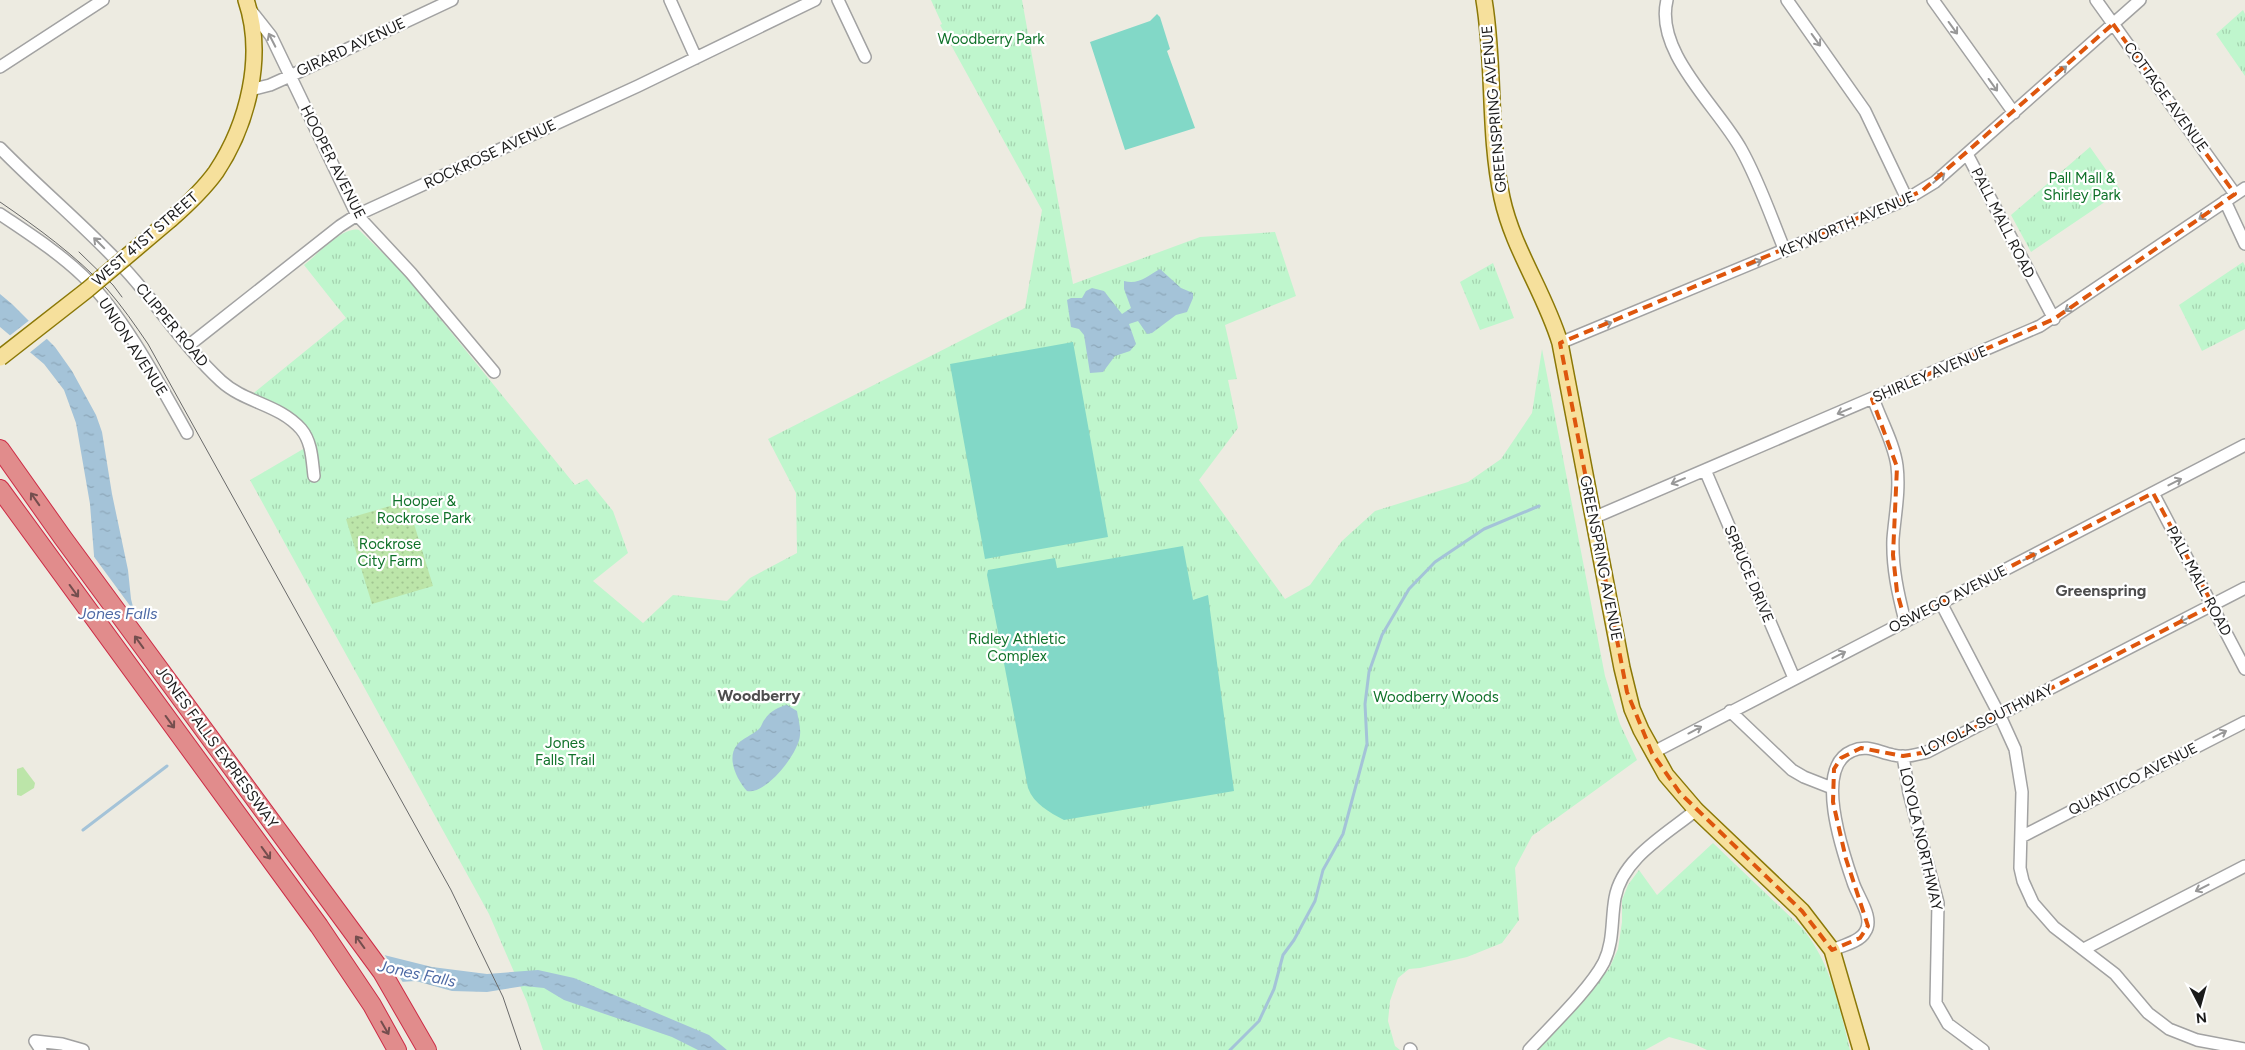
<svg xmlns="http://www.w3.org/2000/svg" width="2245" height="1050" viewBox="0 0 2245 1050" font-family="Figtree,sans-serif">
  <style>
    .grass { fill: #bce5a9 }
    .park { fill: url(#park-tufts) }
    .garden { fill: url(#garden-dots) }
    .pitch { fill: #82d8c7 }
    .water { fill: url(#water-ripples) }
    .pier { fill: #edebe1 }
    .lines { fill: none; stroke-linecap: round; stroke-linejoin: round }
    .stream { stroke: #a4c3d8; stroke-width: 3 }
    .minor-casing { stroke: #a2a2a2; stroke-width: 14 }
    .major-casing { stroke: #8b7807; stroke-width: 18 }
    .highway-casing { stroke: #cd2c46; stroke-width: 20 }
    .minor { stroke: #fff; stroke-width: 11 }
    .major { stroke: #f6e09c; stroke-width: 15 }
    .highway { stroke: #e18c8c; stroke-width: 18 }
    .tram { stroke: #696969; stroke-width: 1 }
    .major-bridge-casing { stroke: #8b7807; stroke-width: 18; stroke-linecap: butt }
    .major-bridge { stroke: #f6e09c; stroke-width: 15 }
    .oneway { stroke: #989898 }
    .oneway2 { stroke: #744e4e }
    .marked { fill: none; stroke: #de560d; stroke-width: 4; stroke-dasharray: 10 6; stroke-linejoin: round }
    .labels { text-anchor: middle; stroke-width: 4.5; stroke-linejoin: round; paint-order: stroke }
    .park-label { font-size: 15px; fill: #10722a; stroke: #fff }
    .street-label { font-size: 15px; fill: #1b1b1b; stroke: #fff }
    .neighbourhood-label { font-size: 16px; font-weight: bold; fill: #4e4e4e; stroke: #fff }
    .water-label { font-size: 16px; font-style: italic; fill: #4e6aa5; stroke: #fff }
  </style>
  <defs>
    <pattern id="park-tufts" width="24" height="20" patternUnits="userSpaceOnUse" patternTransform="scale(1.25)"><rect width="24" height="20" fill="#bff6cd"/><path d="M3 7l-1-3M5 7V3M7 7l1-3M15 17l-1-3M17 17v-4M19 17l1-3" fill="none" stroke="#a4d2af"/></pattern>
    <pattern id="garden-dots" width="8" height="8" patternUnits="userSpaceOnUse" patternTransform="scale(1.25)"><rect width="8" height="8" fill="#bce5a9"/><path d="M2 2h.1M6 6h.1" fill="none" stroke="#a1c491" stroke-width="1.8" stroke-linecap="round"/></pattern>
    <pattern id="water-ripples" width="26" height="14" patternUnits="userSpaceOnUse" patternTransform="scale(1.25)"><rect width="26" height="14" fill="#a4c3d8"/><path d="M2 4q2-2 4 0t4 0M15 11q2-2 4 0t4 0" fill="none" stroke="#8da7b9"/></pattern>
  </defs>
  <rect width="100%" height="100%" fill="#edebe1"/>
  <path class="grass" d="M23,767L35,783L34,788L21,796L17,795V769Z"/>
  <path class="park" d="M931,0H1022L1073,284L1200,237L1275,232L1296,296L1225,325L1237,379L1228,380L1238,428L1199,480L1285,599L1310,585L1342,541L1375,511L1468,482L1501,459L1532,413L1542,349L1605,676L1620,724L1637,760L1532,836L1515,868L1519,920L1502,943L1467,957L1420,968L1409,969L1398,978L1390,1001L1388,1021L1395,1046L1400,1050H543L527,1002L489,914L250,480L310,445L309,440L250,396L346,318L304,265C317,255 343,226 359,230L403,273L575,485L587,479L613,511L628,553L593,581L643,623L673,595L727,601L750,578L797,553L796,493L768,439L1025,308L1042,210L940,25L942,24Z
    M2243,10L2245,14V76L2216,34Z
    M2090,147L2121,191L2031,252L2011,215Z
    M2243,262L2245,266V329L2202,351L2179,305Z
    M1493,263L1514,318L1480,330L1460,282Z
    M1713,843L1802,928C1831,963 1839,1006 1850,1050H1707L1694,1044L1669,1037L1645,1050H1534L1609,969L1618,949L1622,922V900L1628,885L1639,870L1657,895Z"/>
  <path class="garden" d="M407,501L433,586L372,604L346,519Z"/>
  <path class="pitch" d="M1157,14L1160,17L1170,49L1167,51L1195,128L1125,150L1090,42L1150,21Z
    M1073,342L1108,537L985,559L950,364Z
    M1183,546L1193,600L1208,595L1234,791L1064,820C1049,812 1034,804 1028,788L987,575L988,570L1055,558L1057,568Z"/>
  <path class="water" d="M1160,269L1181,288L1193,293V298L1187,312L1176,315L1152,333L1147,334L1138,321L1129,324L1136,344L1130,351L1115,356L1103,372L1090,373L1084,335L1079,329L1071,327L1067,300L1071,298H1082L1086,291L1092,288L1104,291L1122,314L1131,308L1124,289V281C1139,285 1147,276 1160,269Z
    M0,294L12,304L55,347L72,371L96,415L102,432L112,494L128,570L131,599L140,634L163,673L192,715L245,785L277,820L314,879L333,901L358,937L372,950L384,955L432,967L487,974L538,970L574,978L709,1035L727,1050H698L672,1037L564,1000L544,988L524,986L487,992L452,991L416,981L400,982L380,978L366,971L353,960L324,922L288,883L263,852L233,809L217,777L192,745L166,721L111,644L97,594L90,504L76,423L64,390L44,364L0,327Z
    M787,705L797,711C798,719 801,727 800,735C799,753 766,795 747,791C737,780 726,758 737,745C742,738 753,735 759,729C762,726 762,722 765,719C769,712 780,706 787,705Z"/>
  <path class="pier" d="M31,319L49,337L28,354L8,337Z
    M92,554L139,618L142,633L374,948L382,951L404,984L379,980L364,973L351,961L100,618L94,594Z"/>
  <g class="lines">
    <path class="stream" d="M83,830L167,766
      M1230,1050L1259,1021L1274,989L1283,955L1294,940L1315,901L1323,870L1343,834L1367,744L1365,704L1369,672L1382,635L1409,589L1435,562L1484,529L1539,506"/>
    <defs>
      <path id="minor" d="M670,0L696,58
        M838,0L865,57
        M1667,0C1654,52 1718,107 1741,149C1759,181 1771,217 1785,251
        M1787,0L1865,111L1907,199
        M1933,0L2014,113
        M2096,0L2235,194
        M249,8L271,36L357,215L411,273L494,372
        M0,67L103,0
        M250,90L270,85L290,76L452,0
        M0,148C40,189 84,225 122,266C157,303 184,347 221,381C245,403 279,404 301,429C312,442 312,460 314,476
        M1967,154L2054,319
        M2225,201L2245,244
        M0,214C28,233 58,252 83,276C123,315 159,383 187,433
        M1560,343L1907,199L1935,182L2140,0
        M188,346L340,226L357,215L638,86L815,0
        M1873,398C1881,421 1894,443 1897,466C1900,491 1895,514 1893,539C1892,567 1898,594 1905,621
        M1705,470L1794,678
        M2153,493L2245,669
        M1593,518L2040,326L2245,188
        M1941,603L2000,716L2015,749L2022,792L2020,868L2023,881L2033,903L2054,927L2115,974L2148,1013L2169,1029L2197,1040L2245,1049
        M1730,711L1792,770L1804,777L1832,788
        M1652,753L2245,445
        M1903,756L1909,793L1938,903L1936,1003L1948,1024L1983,1050
        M2021,837L2245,722
        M2084,949L2245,866
        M1832,950C1841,946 1860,942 1865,932C1875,918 1857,896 1853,882C1843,853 1813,767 1852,751C1867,744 1878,752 1893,755C1904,758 1915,755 1927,752L2245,588
        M1410,1049L1411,1050
        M41,1050L35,1041L62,1044L83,1050
        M1529,1050C1550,1027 1590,989 1604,962C1614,941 1611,920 1615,898C1622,858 1667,834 1696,810"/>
      <path id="major" d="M1484,0C1495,65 1488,133 1502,198C1513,249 1545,293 1560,343L1622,668L1632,709L1641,730L1666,775L1696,810L1802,911L1832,950L1861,1050
        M171,219C188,204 203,190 216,172C248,124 265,56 246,0"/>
      <path id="highway" d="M0,449L63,538L382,972L427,1050
        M0,489L319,926L372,1005L397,1050"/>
    </defs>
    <use href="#minor" class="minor-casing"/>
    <use href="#major" class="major-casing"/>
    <use href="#highway" class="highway-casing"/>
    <use href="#minor" class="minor"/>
    <use href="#major" class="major"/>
    <use href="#highway" class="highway"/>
    <path class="tram" d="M0,202C38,228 75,255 107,289C122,306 135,325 148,344L451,890L503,997L521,1050
      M79,252L113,285L122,297"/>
    <defs>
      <path id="major-bridge" d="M0,358L87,290L171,219"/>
    </defs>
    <use href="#major-bridge" class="major-bridge-casing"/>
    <use href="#major-bridge" class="major-bridge"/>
  </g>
  <defs><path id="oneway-shaft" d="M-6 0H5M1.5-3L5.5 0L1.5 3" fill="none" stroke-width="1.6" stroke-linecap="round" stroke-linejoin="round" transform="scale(1.25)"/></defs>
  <g class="oneway">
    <use href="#oneway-shaft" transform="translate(1953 28) rotate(54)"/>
    <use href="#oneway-shaft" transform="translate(272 40) rotate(-117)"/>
    <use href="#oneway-shaft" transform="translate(1816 40) rotate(54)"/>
    <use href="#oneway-shaft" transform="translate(2061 71) rotate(-42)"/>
    <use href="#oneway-shaft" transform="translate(1993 85) rotate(54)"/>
    <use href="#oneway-shaft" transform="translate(1939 178) rotate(-40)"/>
    <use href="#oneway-shaft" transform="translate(2205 215) rotate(146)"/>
    <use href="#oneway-shaft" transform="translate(99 243) rotate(-135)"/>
    <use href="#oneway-shaft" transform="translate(1755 263) rotate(-23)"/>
    <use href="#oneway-shaft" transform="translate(2071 307) rotate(146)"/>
    <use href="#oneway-shaft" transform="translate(1605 325) rotate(-22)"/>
    <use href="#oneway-shaft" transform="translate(1844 411) rotate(157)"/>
    <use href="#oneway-shaft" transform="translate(1678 481) rotate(157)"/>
    <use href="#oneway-shaft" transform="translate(2175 482) rotate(-27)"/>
    <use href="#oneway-shaft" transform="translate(2030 557) rotate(-27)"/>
    <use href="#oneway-shaft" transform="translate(2186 619) rotate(153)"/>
    <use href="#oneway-shaft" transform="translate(1839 655) rotate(-27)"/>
    <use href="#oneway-shaft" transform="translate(1695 730) rotate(-28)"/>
    <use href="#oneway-shaft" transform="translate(2220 734) rotate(-27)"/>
    <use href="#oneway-shaft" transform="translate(2202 888) rotate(153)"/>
  </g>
  <g class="oneway2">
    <use href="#oneway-shaft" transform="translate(35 499) rotate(-125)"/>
    <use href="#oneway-shaft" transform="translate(74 591) rotate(54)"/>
    <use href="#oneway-shaft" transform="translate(139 642) rotate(-126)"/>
    <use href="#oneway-shaft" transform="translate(170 722) rotate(54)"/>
    <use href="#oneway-shaft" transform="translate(266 853) rotate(54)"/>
    <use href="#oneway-shaft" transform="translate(360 942) rotate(-126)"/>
    <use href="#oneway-shaft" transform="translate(385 1028) rotate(60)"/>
  </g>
  <path class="marked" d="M2113,24L2235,194L2054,319L1872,399L1897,467L1893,555L1897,592L1905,621L2153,493L2213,605L1927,752L1903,756L1861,748L1841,758L1834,769L1833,802L1846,859L1868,926L1860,938L1832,950L1802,911L1680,793L1652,753L1627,692L1560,343L1922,191Z"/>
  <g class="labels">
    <g class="park-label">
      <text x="991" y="44">Woodberry Park</text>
      <text x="2082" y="183">Pall Mall &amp;<tspan x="2082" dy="17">Shirley Park</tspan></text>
      <text x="424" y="506">Hooper &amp;<tspan x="424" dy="17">Rockrose Park</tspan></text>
      <text x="390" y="549">Rockrose<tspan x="390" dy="17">City Farm</tspan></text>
      <text x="1017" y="644">Ridley Athletic<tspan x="1017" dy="17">Complex</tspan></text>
      <text x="1436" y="702">Woodberry Woods</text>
      <text x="565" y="748">Jones<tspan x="565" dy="17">Falls Trail</tspan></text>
    </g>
    <g class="street-label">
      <text transform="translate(351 47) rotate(-25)" y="5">GIRARD AVENUE</text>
      <text transform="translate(2166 97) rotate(54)" y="5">COTTAGE AVENUE</text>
      <text transform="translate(1494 109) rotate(-95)" y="5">GREENSPRING AVENUE</text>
      <text transform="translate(490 154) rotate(-25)" y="5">ROCKROSE AVENUE</text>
      <text transform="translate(333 162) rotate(63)" y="5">HOOPER AVENUE</text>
      <text transform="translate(2003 223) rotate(63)" y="5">PALL MALL ROAD</text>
      <text transform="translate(1847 224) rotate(-23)" y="5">KEYWORTH AVENUE</text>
      <text transform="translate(145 239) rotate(-41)" y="5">WEST 41ST STREET</text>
      <text transform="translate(172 325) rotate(50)" y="5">CLIPPER ROAD</text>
      <text transform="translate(133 347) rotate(57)" y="5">UNION AVENUE</text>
      <text transform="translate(1930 374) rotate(-23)" y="5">SHIRLEY AVENUE</text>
      <text transform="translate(1601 558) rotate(79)" y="5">GREENSPRING AVENUE</text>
      <text transform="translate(1749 574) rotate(67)" y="5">SPRUCE DRIVE</text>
      <text transform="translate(2199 581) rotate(62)" y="5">PALL MALL ROAD</text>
      <text transform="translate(1948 599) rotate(-27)" y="5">OSWEGO AVENUE</text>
      <text transform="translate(1987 720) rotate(-26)" y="5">LOYOLA SOUTHWAY</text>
      <text transform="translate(217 747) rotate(54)" y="5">JONES FALLS EXPRESSWAY</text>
      <text transform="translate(2133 779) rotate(-27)" y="5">QUANTICO AVENUE</text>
      <text transform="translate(1921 839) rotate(77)" y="5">LOYOLA NORTHWAY</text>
    </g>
    <g class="neighbourhood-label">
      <text x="2101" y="596">Greenspring</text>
      <text x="759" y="701">Woodberry</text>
    </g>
    <g class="water-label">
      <text x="118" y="619">Jones Falls</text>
      <text transform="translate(417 973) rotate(12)" y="6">Jones Falls</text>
    </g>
  </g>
  <g transform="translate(2200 1005) rotate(174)" stroke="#ffffff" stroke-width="4" paint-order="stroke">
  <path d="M0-4L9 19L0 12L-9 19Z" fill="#1b1b1b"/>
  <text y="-8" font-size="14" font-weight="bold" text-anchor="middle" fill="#1b1b1b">N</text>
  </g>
</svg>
